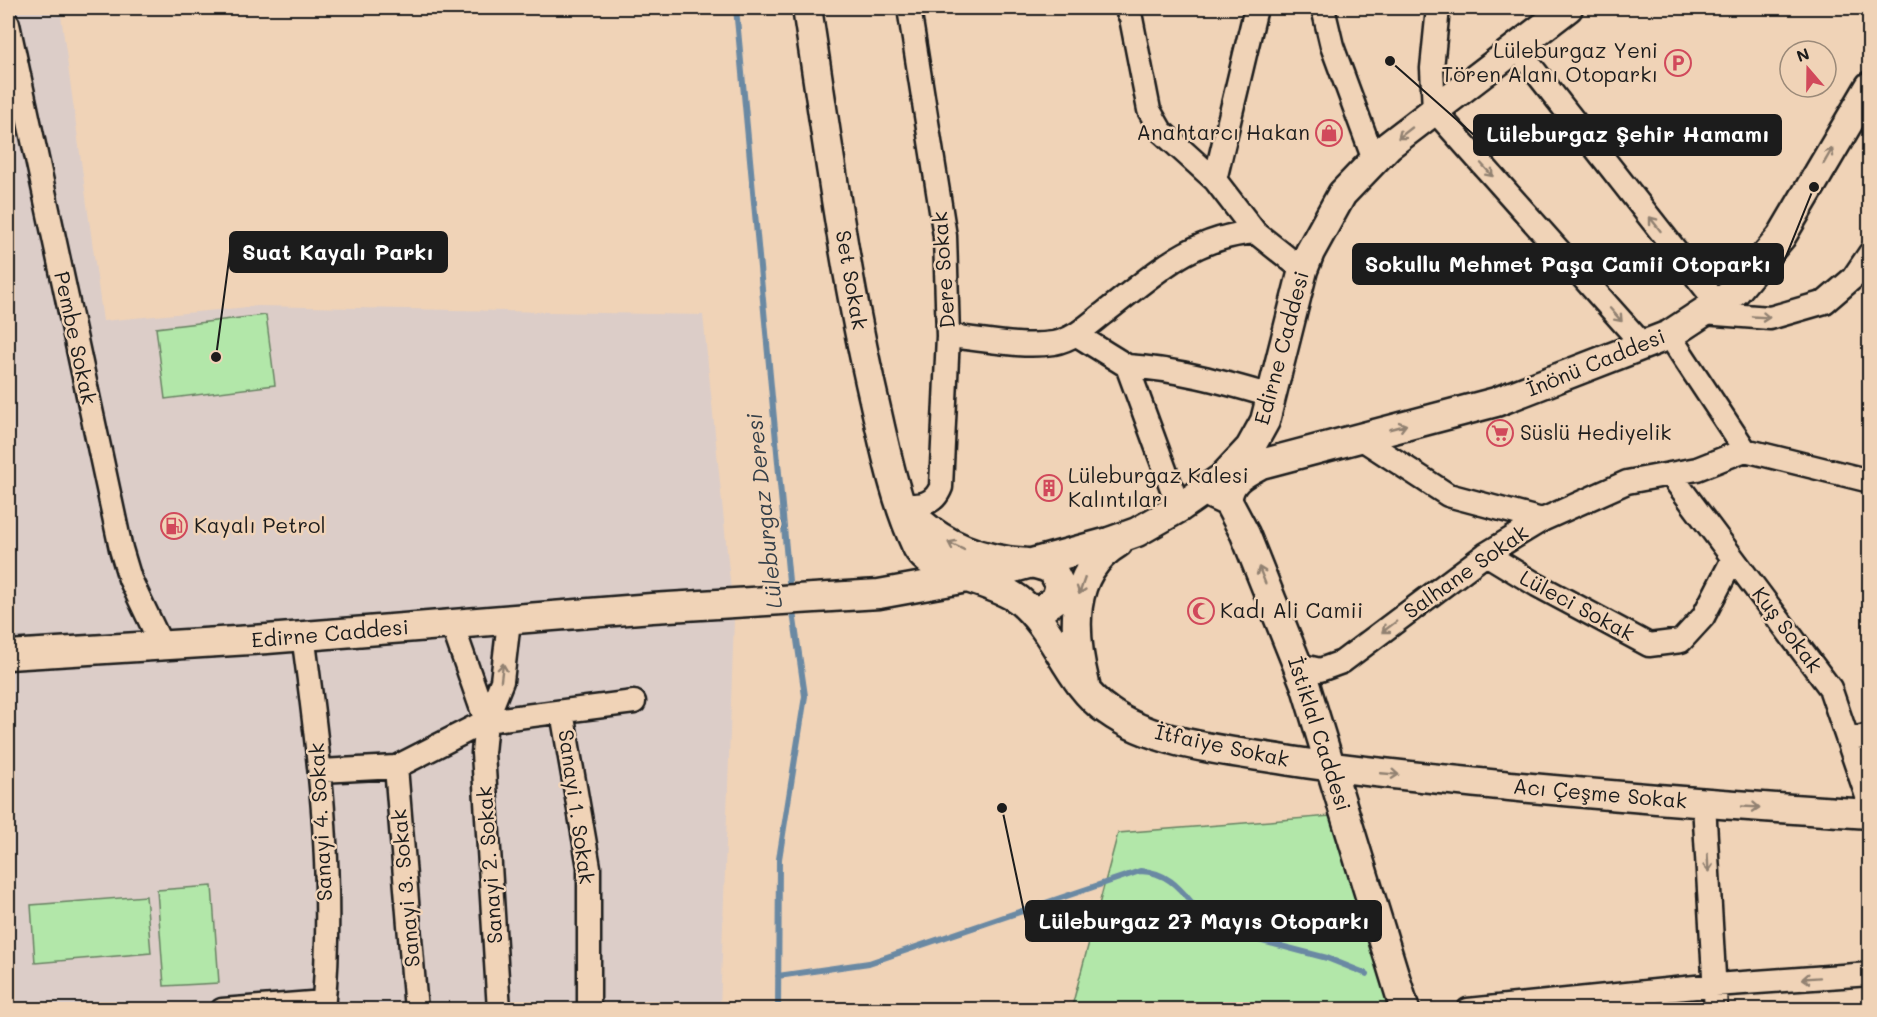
<svg xmlns="http://www.w3.org/2000/svg" width="1877" height="1017" viewBox="0 0 1877 1017" font-family="Mali,sans-serif">
  <style>
    .built { fill: #dccdc8 }
    .green { fill: #b2e7a9; stroke: #678262; stroke-width: 1.5 }
    .lines { fill: none; stroke-linecap: round; stroke-linejoin: round }
    .stream { stroke: #6b89a3; stroke-width: 6 }
    .minor-casing { stroke: #1c1c1c; stroke-width: 27 }
    .major-casing { stroke: #1c1c1c; stroke-width: 33 }
    .minor { stroke: #f0d3b7; stroke-width: 22 }
    .major { stroke: #f0d3b7; stroke-width: 28 }
    .oneway { stroke: #918171 }
    .labels { text-anchor: middle; stroke-width: 5; stroke-linejoin: round; paint-order: stroke }
    .poi-label { font-size: 21px; fill: #1c1c1c; stroke: #f0d3b7; text-anchor: start }
    .street-label { font-size: 21px; fill: #1c1c1c; stroke: #f0d3b7 }
    .water-label { font-size: 22px; font-style: italic; fill: #364049; stroke: #f0d3b7 }
    .leader { fill: none; stroke: #1c1c1c; stroke-width: 2 }
    .callout-dot { fill: #1c1c1c; stroke: #f0d3b7; stroke-width: 2 }
    .callout { fill: #1c1c1c; stroke: #1c1c1c; stroke-width: 2 }
    .callout-label { font-size: 22px; text-anchor: middle; font-weight: bold; fill: #fff }
  </style>
  <rect width="100%" height="100%" fill="#f0d3b7"/>
  <filter id="ink" filterUnits="userSpaceOnUse"><feTurbulence type="fractalNoise" baseFrequency=".0167" numOctaves="2"/><feDisplacementMap in="SourceGraphic" scale="12" xChannelSelector="R" yChannelSelector="G"/><feConvolveMatrix kernelMatrix="1 2 1 2 8 2 1 2 1" color-interpolation-filters="sRGB"/></filter>
  <g filter="url(#ink)">
    <path class="built" d="M8,8H60L103,321L258,306L703,315L734,620L720,1009H8Z"/>
    <path class="green" d="M266,315L275,385L165,399L156,328Z
      M1331,816L1393,1009L1071,1010L1118,833Z
      M212,886L219,983L164,986L157,890Z
      M146,896L151,953L35,963L31,905Z"/>
    <g class="lines">
      <path class="stream" d="M736,8L790,592
        M778,976L869,963L1140,871C1181,872 1189,910 1220,930L1327,958L1367,974
        M778,1010L779,859L805,696L792,605"/>
      <defs>
        <path id="minor" d="M1126,8L1131,18L1149,110L1161,131L1215,180L1255,232L1303,270
          M1323,8L1332,46L1374,160
          M1438,8L1432,68L1434,110L1643,345
          M8,24L121,549L130,579L162,646
          M1516,47L1717,303
          M1215,180L1256,8
          M1703,313L1770,318L1825,302L1853,278L1870,253
          M1077,335L1127,366L1179,508
          M1669,335L1745,450L1870,481
          M948,336C982,339 1020,348 1054,343C1075,339 1088,325 1104,313C1155,274 1189,238 1255,232
          M1127,366C1177,369 1223,382 1271,396
          M1359,437L1448,495L1542,520
          M1670,474L1830,688L1870,805
          M902,505C920,506 934,505 941,487L948,336L945,236L909,8
          M1486,554L1537,585L1649,645L1681,641L1703,617L1733,559
          M452,624L486,721
          M303,635C320,759 335,885 323,1010
          M1298,665L1320,670L1342,662L1486,554L1542,520L1627,482L1697,469L1745,450
          M562,712L589,867V1010
          M1848,740L1870,735
          M396,767L416,1010
          M321,771L396,767L486,721L634,702
          M1704,804L1716,1010
          M222,1010L324,1002
          M499,1010L483,753L486,721L502,681L509,621
          M1468,1010L1715,985L1870,974"/>
        <path id="major" d="M807,8C827,138 844,271 874,400C885,448 895,500 916,545C930,576 992,579 1019,600C1057,631 1067,683 1108,711C1156,746 1234,751 1291,761C1367,773 1443,779 1520,787C1637,798 1753,807 1870,814
          M1213,495L1228,502L1245,534L1305,684L1405,1010
          M1228,502C1226,481 1246,472 1261,464L1496,402L1669,335L1736,291L1781,237L1870,86
          M904,507C933,538 966,555 1008,561C1023,563 1040,562 1053,571L1060,585L1056,599L1041,610L1028,608
          M8,655L267,639L652,608L879,594L995,573L1109,542L1137,532L1179,508L1222,478L1250,448L1265,421L1303,270L1310,252L1342,194L1388,146L1568,8
          M1085,684C1073,635 1067,573 1118,543"/>
      </defs>
      <use href="#minor" class="minor-casing"/>
      <use href="#major" class="major-casing"/>
      <use href="#minor" class="minor"/>
      <use href="#major" class="major"/>
    </g>
    <defs><path id="oneway-shaft" d="M-6 0H5M1.5-3L5.5 0L1.5 3" fill="none" stroke-width="1.6" stroke-linecap="round" stroke-linejoin="round" transform="scale(1.5)"/></defs>
    <g class="oneway">
      <use href="#oneway-shaft" transform="translate(1405 133) rotate(142)"/>
      <use href="#oneway-shaft" transform="translate(1828 156) rotate(-60)"/>
      <use href="#oneway-shaft" transform="translate(1487 170) rotate(48)"/>
      <use href="#oneway-shaft" transform="translate(1655 224) rotate(-128)"/>
      <use href="#oneway-shaft" transform="translate(1616 315) rotate(48)"/>
      <use href="#oneway-shaft" transform="translate(1761 317) rotate(3)"/>
      <use href="#oneway-shaft" transform="translate(1398 427) rotate(-15)"/>
      <use href="#oneway-shaft" transform="translate(956 546) rotate(-154)"/>
      <use href="#oneway-shaft" transform="translate(1262 575) rotate(-112)"/>
      <use href="#oneway-shaft" transform="translate(1082 586) rotate(109)"/>
      <use href="#oneway-shaft" transform="translate(1389 627) rotate(143)"/>
      <use href="#oneway-shaft" transform="translate(502 672) rotate(-83)"/>
      <use href="#oneway-shaft" transform="translate(1390 774) rotate(5)"/>
      <use href="#oneway-shaft" transform="translate(1751 807) rotate(3)"/>
      <use href="#oneway-shaft" transform="translate(1708 863) rotate(87)"/>
      <use href="#oneway-shaft" transform="translate(1811 978) rotate(176)"/>
    </g>
  </g>
  <defs>
    <symbol id="parking-ring" viewBox="-11 -11 22 22"><circle r="9.5" fill="#f0d3b7" stroke="#d1495b" stroke-width="1.5"/><path d="M-3.5-5.5H1a3.5 3.5 0 0 1 0 7H-1V5.5H-3.5ZM-1-3.4V-.6H.8a1.4 1.4 0 0 0 0-2.8Z" fill="#d1495b"/></symbol>
    <symbol id="shop-ring" viewBox="-11 -11 22 22"><circle r="9.5" fill="#f0d3b7" stroke="#d1495b" stroke-width="1.5"/><path d="M-5-2.5h2.3a2.7 3.5 0 0 1 5.4 0H5L5.5 6h-11ZM-1.5-2.5h3a1.5 2.3 0 0 0-3 0Z" fill="#d1495b"/></symbol>
    <symbol id="supermarket-ring" viewBox="-11 -11 22 22"><circle r="9.5" fill="#f0d3b7" stroke="#d1495b" stroke-width="1.5"/><path d="M-6-5.5h2.5l.6 2H6L4.5 2H-2.5L-4.4-4H-6ZM-1.5 3.2a1.3 1.3 0 1 0 .1 0ZM3 3.2a1.3 1.3 0 1 0 .1 0Z" fill="#d1495b"/></symbol>
    <symbol id="building-ring" viewBox="-11 -11 22 22"><circle r="9.5" fill="#f0d3b7" stroke="#d1495b" stroke-width="1.5"/><path d="M-4-6H4V6H1V3H-1V6H-4ZM-2.5-4.3h1.7v1.8h-1.7ZM.8-4.3h1.7v1.8H.8ZM-2.5-1h1.7V.8h-1.7ZM.8-1h1.7V.8H.8Z" fill="#d1495b"/></symbol>
    <symbol id="fuel-ring" viewBox="-11 -11 22 22"><circle r="9.5" fill="#f0d3b7" stroke="#d1495b" stroke-width="1.5"/><path d="M-5.5-6h7V0h2V4h1.3V-2.5L3-4.5l.8-.8L6-3V5H2.5V1h-1V6h-7ZM-4.2-4.7v3.2H.2V-4.7Z" fill="#d1495b"/></symbol>
    <symbol id="mosque-ring" viewBox="-11 -11 22 22"><circle r="9.5" fill="#f0d3b7" stroke="#d1495b" stroke-width="1.5"/><path d="M3.5-4.9A6 6 0 1 0 3.5 4.9A5 5 0 1 1 3.5-4.9Z" fill="#d1495b"/></symbol>
  </defs>
  <g fill-rule="evenodd">
    <use href="#parking-ring" x="1663" y="48" width="30" height="30"/>
    <use href="#shop-ring" x="1314" y="118" width="30" height="30"/>
    <use href="#supermarket-ring" x="1485" y="418" width="30" height="30"/>
    <use href="#building-ring" x="1034" y="473" width="30" height="30"/>
    <use href="#fuel-ring" x="159" y="511" width="30" height="30"/>
    <use href="#mosque-ring" x="1186" y="596" width="30" height="30"/>
  </g>
  <g class="labels">
    <g class="poi-label">
      <text x="1658" y="58" text-anchor="end">Lüleburgaz Yeni<tspan x="1658" dy="24">Tören Alanı Otoparkı</tspan></text>
      <text x="1310" y="140" text-anchor="end">Anahtarcı Hakan</text>
      <text x="1520" y="440">Süslü Hediyelik</text>
      <text x="1068" y="483">Lüleburgaz Kalesi<tspan x="1068" dy="24">Kalıntıları</tspan></text>
      <text x="194" y="533">Kayalı Petrol</text>
      <text x="1220" y="618">Kadı Ali Camii</text>
    </g>
    <g class="street-label">
      <text transform="translate(944 270) rotate(-94)" y="7">Dere Sokak</text>
      <text transform="translate(851 280) rotate(80)" y="7">Set Sokak</text>
      <text transform="translate(75 338) rotate(78)" y="7">Pembe Sokak</text>
      <text transform="translate(1282 348) rotate(-75)" y="7">Edirne Caddesi</text>
      <text transform="translate(1596 363) rotate(-22)" y="7">İnönü Caddesi</text>
      <text transform="translate(1466 572) rotate(-35)" y="7">Salhane Sokak</text>
      <text transform="translate(1577 606) rotate(28)" y="7">Lüleci Sokak</text>
      <text transform="translate(1787 630) rotate(53)" y="7">Kuş Sokak</text>
      <text transform="translate(330 634) rotate(-5)" y="7">Edirne Caddesi</text>
      <text transform="translate(1319 734) rotate(72)" y="7">İstiklal Caddesi</text>
      <text transform="translate(1222 746) rotate(12)" y="7">İtfaiye Sokak</text>
      <text transform="translate(1600 794) rotate(5)" y="7">Acı Çeşme Sokak</text>
      <text transform="translate(576 807) rotate(82)" y="7">Sanayi 1. Sokak</text>
      <text transform="translate(321 822) rotate(-93)" y="7">Sanayi 4. Sokak</text>
      <text transform="translate(490 865) rotate(-94)" y="7">Sanayi 2. Sokak</text>
      <text transform="translate(406 888) rotate(-95)" y="7">Sanayi 3. Sokak</text>
    </g>
    <g class="water-label">
      <text transform="translate(764 511) rotate(-96)" y="8">Lüleburgaz Deresi</text>
    </g>
  </g>
  <path class="leader" d="M1390 61L1474 135M216 357L230 252M1814 187L1783 264M1002 808L1026 921"/>
  <g class="callout-dot">
    <circle cx="1390" cy="61" r="6"/>
    <circle cx="216" cy="357" r="6"/>
    <circle cx="1814" cy="187" r="6"/>
    <circle cx="1002" cy="808" r="6"/>
  </g>
  <g class="callout">
    <rect x="1474" y="115" width="307" height="40" rx="6"/>
    <rect x="230" y="232" width="217" height="40" rx="6"/>
    <rect x="1353" y="244" width="430" height="40" rx="6"/>
    <rect x="1026" y="901" width="355" height="40" rx="6"/>
  </g>
  <g class="callout-label">
    <text x="1628" y="142">Lüleburgaz Şehir Hamamı</text>
    <text x="338" y="260">Suat Kayalı Parkı</text>
    <text x="1568" y="272">Sokullu Mehmet Paşa Camii Otoparkı</text>
    <text x="1204" y="929">Lüleburgaz 27 Mayıs Otoparkı</text>
  </g>
  <rect width="1877" height="1017" fill="none" stroke="#f0d3b7" stroke-width="30"/>
  <rect x="15" y="15" width="1847" height="987" fill="none" stroke="#1c1c1c" stroke-width="2" filter="url(#ink)"/>
  <g transform="translate(1808 69) rotate(340)"><circle r="28" fill="#f0d3b7" stroke="#9b8a79" stroke-width="1.5"/>
  <path d="M0-4.5L10 22L0 15L-10 22Z" fill="#d1495b"/>
  <text y="-9" font-size="16" font-weight="bold" text-anchor="middle" fill="#1c1c1c">N</text>
  </g>
</svg>
